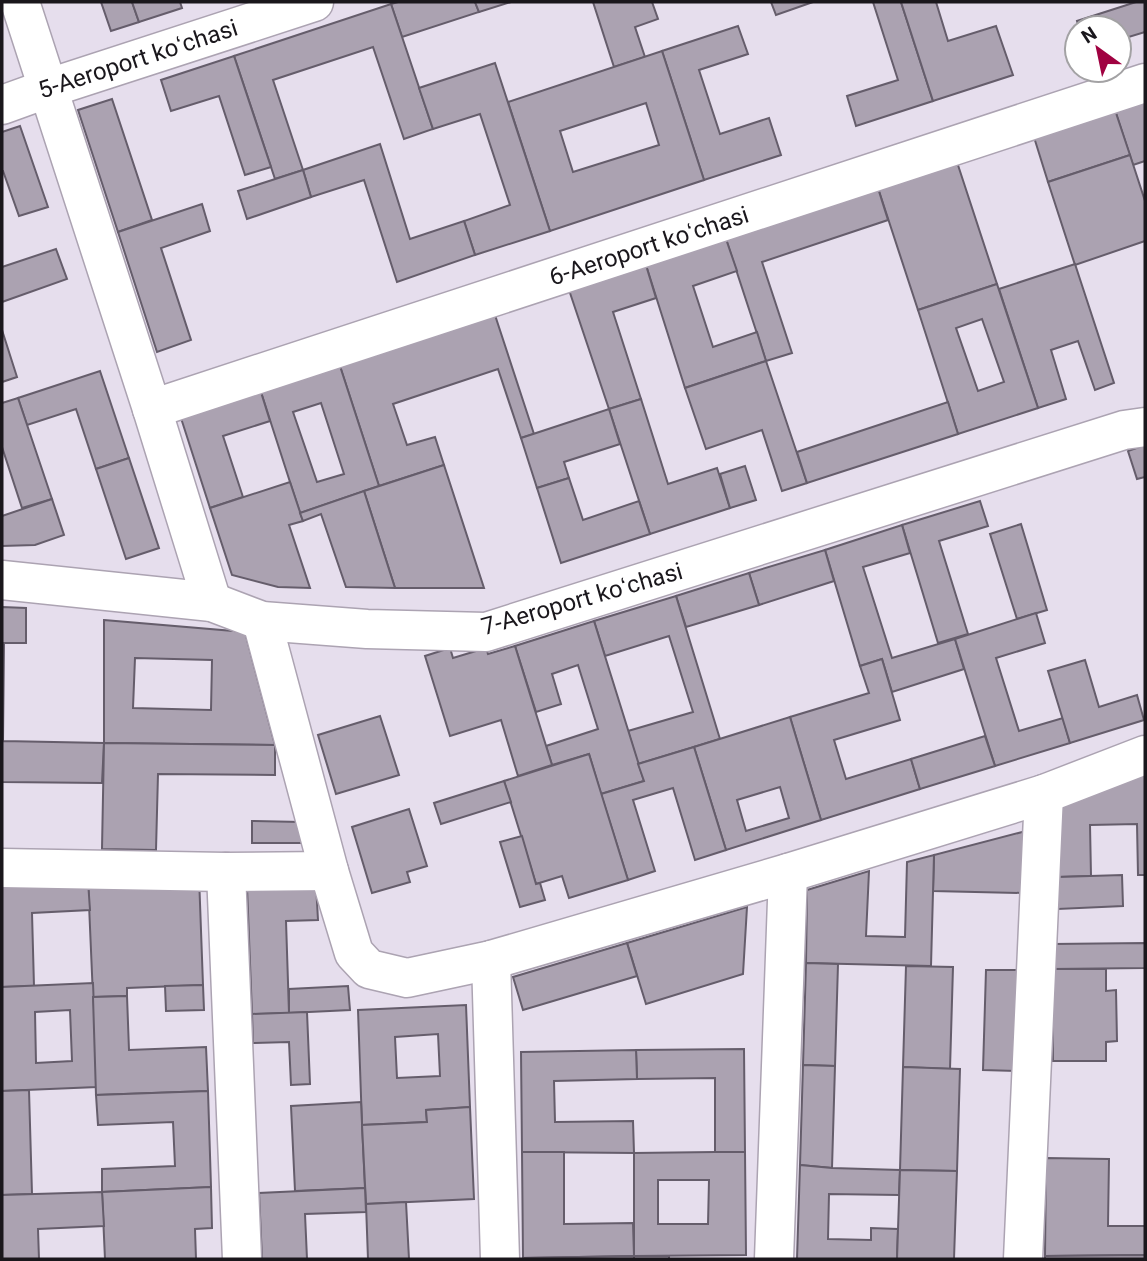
<svg xmlns="http://www.w3.org/2000/svg" width="1147" height="1261" font-family="Roboto,sans-serif">
	<style>
		.building { fill: #aba2b1; stroke: #655d6b; stroke-width: 2; fill-rule: evenodd }
		.lines { fill: none; stroke-linecap: round; stroke-linejoin: round }
		.street-casing { stroke: #aca3b2; stroke-width: 41 }
		.street { stroke: #fff; stroke-width: 38 }
		.labels { text-anchor: middle; dominant-baseline: central; stroke-width: 5; stroke-linejoin: round; paint-order: stroke }
		.street-label { font-size: 24px; fill: #1a171c; stroke: #fff }
	</style>
	<rect width="100%" height="100%" fill="#e6deed"/>
	<g class="building">
		<polygon points="101,2 132,2 139,22 111,31"/>
		<polygon points="132,2 180,2 182,8 139,22"/>
		<polygon points="398,2 475,2 479,12 402,37 391,4"/>
		<polygon points="475,2 511,2 479,12"/>
		<polygon points="593,2 652,2 658,19 635,27 645,57 614,67"/>
		<polygon points="771,2 813,2 776,15"/>
		<polygon points="873,2 901,2 933,101 856,126 847,96 898,80"/>
		<polygon points="901,2 936,2 948,41 996,26 1013,75 933,101"/>
		<polygon points="1136,2 1145,2 1145,32 1119,40 1119,28 1079,28 1077,21"/>
		<polygon points="391,4 433,129 404,139 373,47 273,80 303,170 275,179 234,56"/>
		<polygon points="738,26 748,54 699,70 720,134 769,118 781,155 704,180 662,51"/>
		<path d="M662,51L704,180L550,231L508,102ZM646,103L659,145L573,172L560,131Z"/>
		<polygon points="234,56 271,167 245,175 219,96 171,111 161,80"/>
		<polygon points="495,63 550,231 475,255 464,221 510,205 480,114 433,129 419,88"/>
		<polygon points="1145,97 1145,161 1133,165 1114,107"/>
		<polygon points="112,99 152,220 118,232 78,110"/>
		<polygon points="1114,107 1130,155 1048,182 1033,134"/>
		<polygon points="20,126 48,207 19,216 3,171 2,171 2,132"/>
		<polygon points="380,144 410,239 464,221 475,255 397,282 364,180 311,197 303,170"/>
		<polygon points="1130,155 1145,201 1145,241 1075,265 1048,182"/>
		<polygon points="956,159 997,284 918,310 877,185"/>
		<polygon points="303,170 311,197 247,219 238,191"/>
		<polygon points="877,185 888,220 762,262 792,353 766,361 725,236"/>
		<polygon points="202,204 210,231 161,248 191,340 157,352 118,232"/>
		<polygon points="725,236 737,271 693,286 713,347 757,332 766,361 685,388 645,262"/>
		<polygon points="56,249 67,279 2,302 2,267"/>
		<polygon points="645,262 656,298 613,312 641,399 609,409 568,287"/>
		<polygon points="1075,264 1114,383 1095,390 1078,341 1051,350 1066,399 1038,408 999,289"/>
		<path d="M997,284L1038,408L958,434L918,310ZM982,319L1004,382L978,391L956,328Z"/>
		<polygon points="494,312 534,434 521,438 498,369 393,404 407,445 435,437 444,465 379,486 339,363"/>
		<polygon points="2,330 17,377 2,382"/>
		<polygon points="766,361 807,483 782,491 762,430 706,449 685,388"/>
		<path d="M339,363L379,486L300,513L260,389ZM321,403L344,474L317,482L293,412Z"/>
		<polygon points="100,371 129,458 96,469 76,409 27,425 18,398"/>
		<polygon points="260,389 270,421 223,436 243,497 210,508 180,415"/>
		<polygon points="18,398 52,499 22,508 2,447 2,403"/>
		<polygon points="641,399 668,484 717,468 730,508 650,534 609,409"/>
		<polygon points="948,402 958,434 807,483 797,452"/>
		<polygon points="609,409 620,444 564,462 569,478 537,488 521,438"/>
		<polygon points="1145,445 1145,477 1137,479 1128,451"/>
		<polygon points="129,458 159,548 126,559 96,469"/>
		<polygon points="444,465 484,588 395,588 364,491"/>
		<polygon points="745,466 756,500 730,508 720,474"/>
		<polygon points="569,478 583,520 639,501 650,534 561,563 537,488"/>
		<polygon points="290,482 303,521 289,525 310,588 278,587 232,575 210,508"/>
		<polygon points="364,491 395,588 346,587 321,514 303,521 300,513"/>
		<polygon points="52,499 64,535 35,545 2,546 2,516"/>
		<polygon points="980,501 988,526 939,541 968,634 938,643 902,525"/>
		<polygon points="1021,524 1047,610 1017,619 990,534"/>
		<polygon points="902,525 910,553 863,567 892,658 955,639 964,669 892,692 882,659 860,666 825,550"/>
		<polygon points="825,550 834,581 759,605 749,573"/>
		<polygon points="749,573 759,605 686,627 676,596"/>
		<polygon points="676,596 720,739 638,764 628,731 693,712 669,636 605,656 594,621"/>
		<polygon points="2,607 26,608 26,643 4,643 3,741 104,743 102,783 2,782"/>
		<polygon points="1036,613 1045,643 996,658 1019,731 1063,718 1070,743 995,766 955,639"/>
		<path d="M104,620L245,632L275,745L104,743ZM135,658L212,660L211,710L133,708Z"/>
		<polygon points="594,621 644,781 601,794 589,754 552,765 546,746 598,729 578,665 552,674 561,704 536,712 515,646"/>
		<polygon points="515,646 552,765 518,776 501,720 450,736 425,656 450,648 453,658 486,648 488,654"/>
		<polygon points="882,659 900,720 834,740 846,779 911,759 920,789 821,820 790,717 869,693 860,666"/>
		<polygon points="1085,660 1099,707 1137,695 1144,720 1070,743 1048,671"/>
		<polygon points="380,716 399,775 336,794 318,735"/>
		<path d="M790,717L821,820L726,850L694,747ZM780,787L789,818L746,831L737,800Z"/>
		<polygon points="985,736 995,766 920,789 911,759"/>
		<polygon points="104,743 275,745 275,775 158,774 156,850 102,849"/>
		<polygon points="694,747 726,850 695,860 673,788 633,800 655,871 628,880 601,794 644,781 638,764"/>
		<polygon points="589,754 628,880 569,898 562,876 536,884 504,781"/>
		<polygon points="1145,772 1145,875 1138,875 1137,824 1090,825 1091,876 1058,877 1055,797"/>
		<polygon points="504,781 511,802 441,824 434,803"/>
		<polygon points="409,809 427,866 407,872 410,882 372,893 352,827"/>
		<polygon points="252,821 301,822 301,843 252,843"/>
		<polygon points="1026,831 1023,893 933,891 934,855"/>
		<polygon points="522,836 536,884 540,883 545,900 520,907 500,842"/>
		<polygon points="934,855 931,966 806,963 807,890 869,871 866,936 905,937 907,862"/>
		<polygon points="1122,875 1123,906 1058,909 1058,877"/>
		<polygon points="199,876 203,985 127,988 127,996 93,997 88,881"/>
		<polygon points="88,881 90,910 32,913 34,986 2,987 2,884"/>
		<polygon points="316,884 318,920 286,921 289,1013 252,1014 247,887"/>
		<polygon points="747,907 743,974 646,1004 627,943"/>
		<polygon points="627,943 637,976 523,1010 513,977"/>
		<polygon points="1145,943 1145,968 1052,969 1052,944"/>
		<polygon points="806,963 838,964 835,1066 803,1065"/>
		<polygon points="906,966 953,967 950,1069 903,1067"/>
		<polygon points="1052,969 1106,969 1106,991 1116,990 1117,1041 1106,1042 1106,1061 1053,1061"/>
		<polygon points="986,970 1019,970 1016,1071 983,1070"/>
		<path d="M93,983L97,1087L2,1091V987ZM70,1010L72,1061L36,1063L35,1012Z"/>
		<polygon points="203,985 204,1010 166,1011 165,986"/>
		<polygon points="348,986 350,1010 289,1013 289,989"/>
		<polygon points="127,996 129,1050 206,1047 208,1091 96,1095 93,997"/>
		<path d="M466,1005L470,1107L426,1110L427,1122L362,1125L358,1010ZM438,1034L440,1076L397,1078L395,1037Z"/>
		<polygon points="307,1012 310,1084 291,1085 289,1042 253,1043 252,1014"/>
		<polygon points="744,1049 745,1152 715,1152 715,1078 637,1079 636,1050"/>
		<polygon points="636,1050 637,1079 554,1081 555,1122 633,1121 634,1153 522,1152 521,1052"/>
		<polygon points="803,1065 835,1066 832,1168 800,1165"/>
		<polygon points="903,1067 960,1069 957,1171 900,1170"/>
		<polygon points="29,1090 32,1194 2,1195 2,1091"/>
		<polygon points="208,1091 211,1187 102,1192 102,1169 175,1166 173,1122 98,1125 96,1095"/>
		<polygon points="361,1102 365,1188 295,1191 291,1106"/>
		<polygon points="470,1107 474,1199 366,1204 362,1125 427,1122 426,1110"/>
		<polygon points="522,1152 564,1152 564,1224 633,1223 634,1256 523,1258"/>
		<path d="M715,1152H745L746,1255L634,1256V1153ZM658,1180H709L708,1224H658Z"/>
		<polygon points="1046,1158 1109,1159 1108,1226 1145,1226 1145,1255 1045,1256"/>
		<polygon points="800,1165 832,1168 900,1170 899,1195 829,1194 828,1239 871,1240 871,1228 898,1229 897,1259 797,1259"/>
		<polygon points="900,1170 957,1171 954,1259 897,1259"/>
		<polygon points="211,1187 212,1228 195,1229 196,1259 105,1259 102,1192"/>
		<polygon points="365,1188 366,1212 305,1214 307,1259 262,1259 259,1193"/>
		<polygon points="102,1192 104,1226 38,1229 39,1259 2,1259 2,1195"/>
		<polygon points="406,1202 409,1259 368,1259 366,1204"/>
		<polygon points="1145,1255 1145,1259 1045,1259 1045,1256"/>
		<rect x="634" y="1256" width="35" height="3"/>
		<polygon points="634,1256 634,1259 523,1259 523,1258"/>
	</g>
	<g class="lines">
		<g class="street-casing">
			<g id="street">
				<polyline points="20,2 152,409 212,602"/>
				<polyline points="2,105 49,88 314,2"/>
				<polyline points="152,409 1145,83"/>
				<polyline points="2,580 212,602 262,621 367,629 486,632 1124,430 1145,427"/>
				<polyline points="262,621 329,871 354,953 369,969 407,978 491,960 788,873 1044,794 1145,755"/>
				<polyline points="2,868 226,872 329,871"/>
				<polyline points="226,872 242,1259"/>
				<polyline points="491,960 500,1259"/>
				<polyline points="774,1259 788,873"/>
				<polyline points="1023,1259 1044,794"/>
			</g>
		</g>
		<use href="#street" class="street"/>
	</g>
	<g class="labels">
		<g class="street-label">
			<text transform="translate(138 59) rotate(-18)">5-Aeroport koʻchasi</text>
			<text transform="translate(649 246) rotate(-18)">6-Aeroport koʻchasi</text>
			<text transform="translate(582 599) rotate(-16)">7-Aeroport koʻchasi</text>
		</g>
	</g>
	<rect width="1147" height="1261" fill="none" stroke="#1a171c" stroke-width="7"/>
	<g transform="translate(1098 49) rotate(327)"><circle r="33" fill="#ffffff" stroke="#a3a2a4" stroke-width="2"/>
	<path d="M0-5L12 26L0 18L-12 26Z" fill="#a00141"/>
	<text y="-10" font-size="19" font-weight="bold" text-anchor="middle" fill="#1a171c">N</text>
	</g>
</svg>
